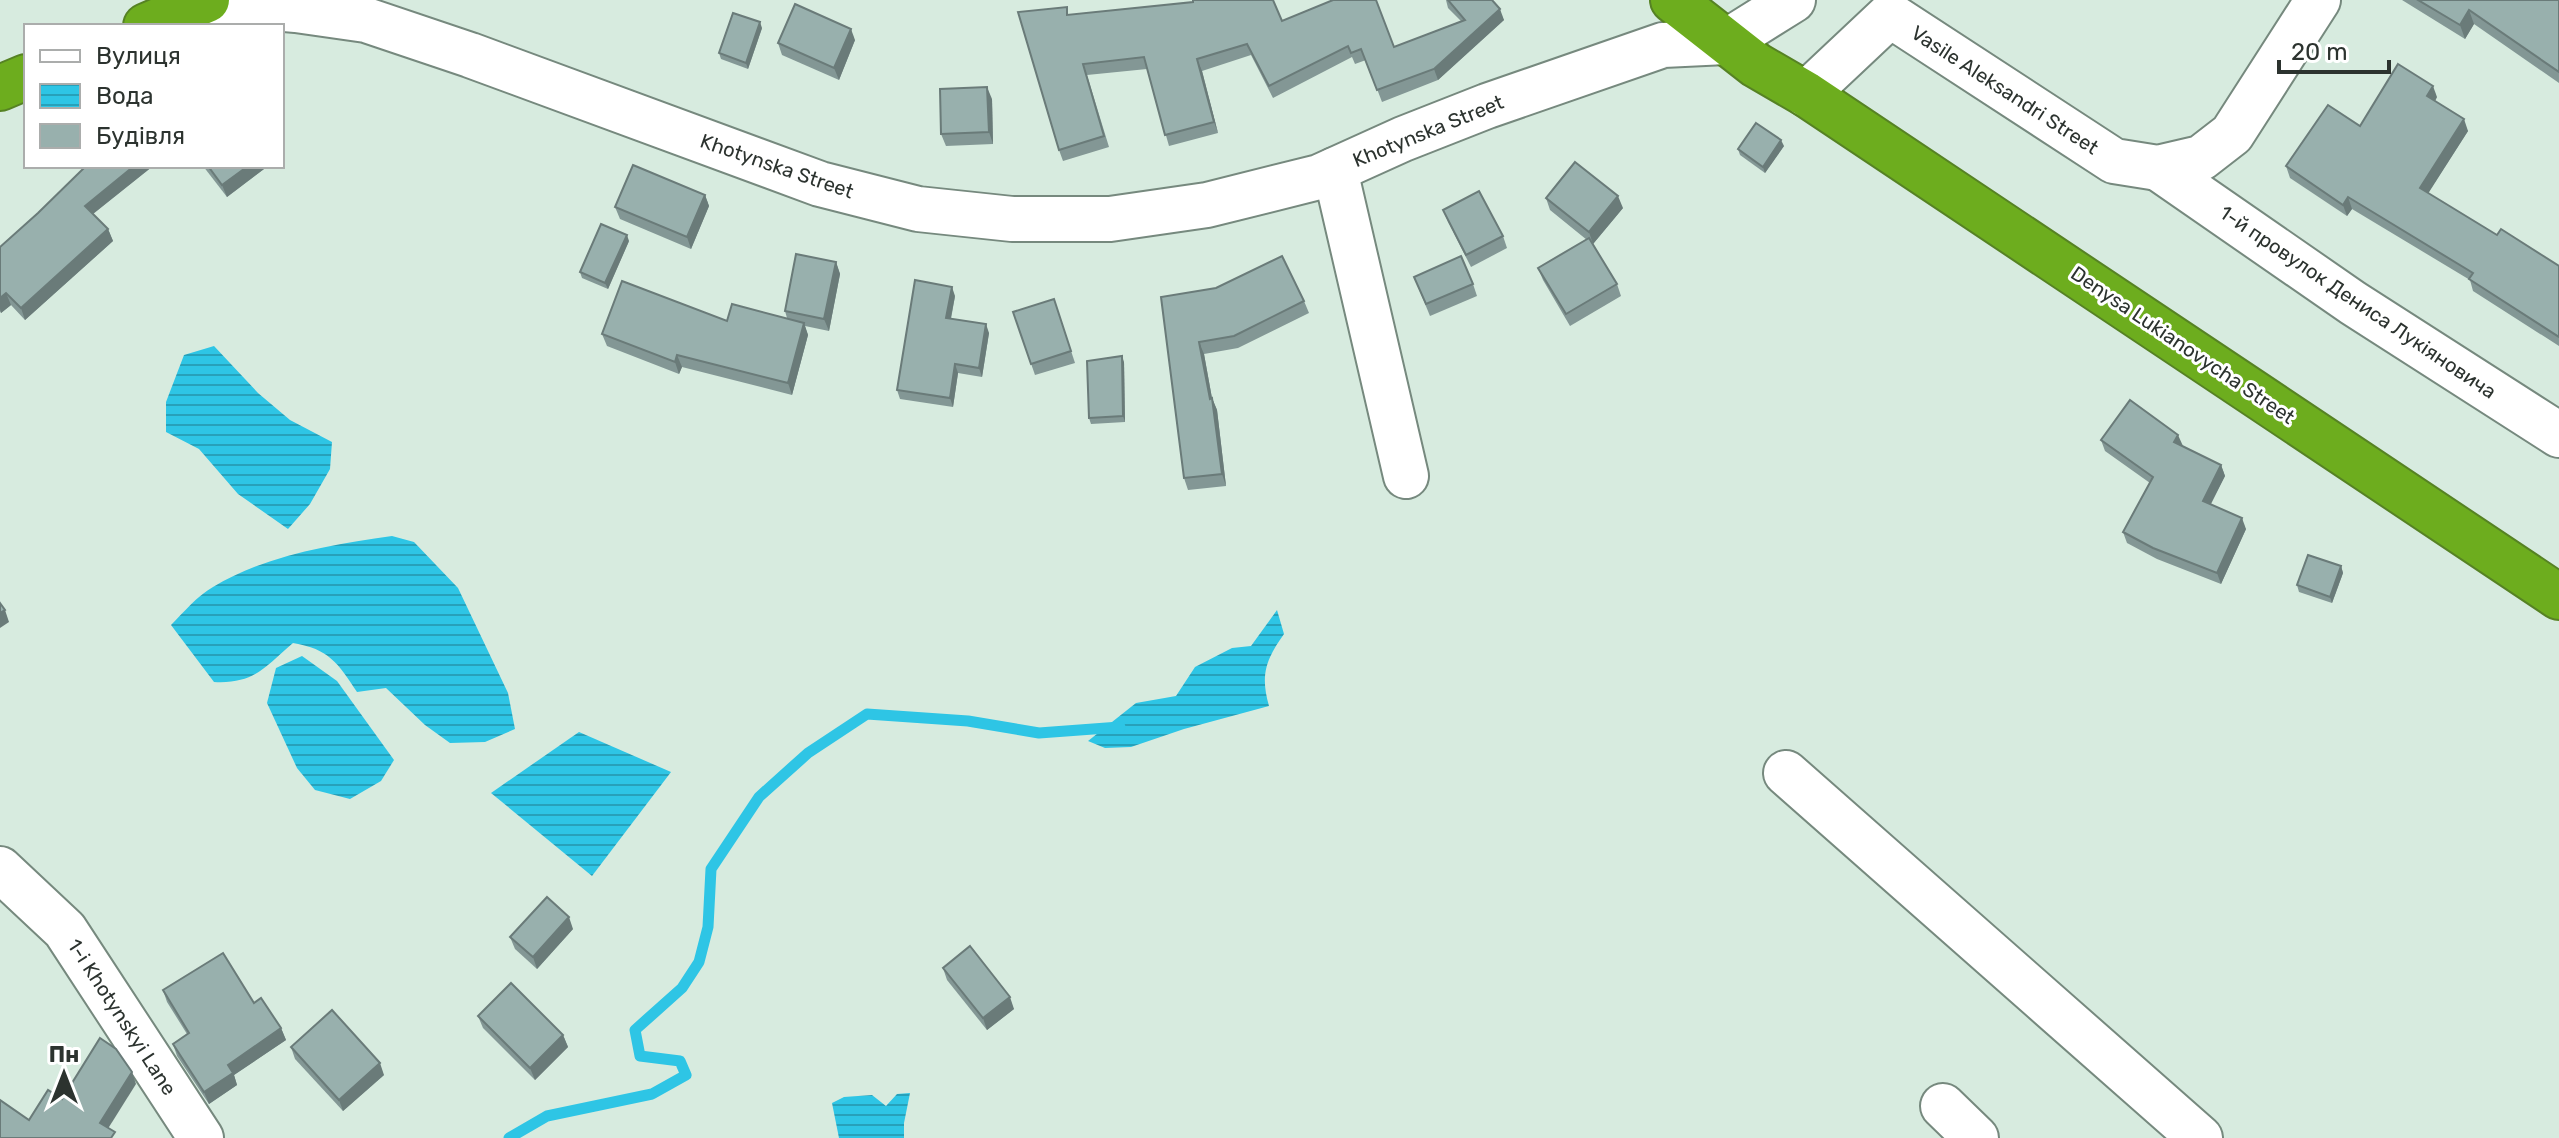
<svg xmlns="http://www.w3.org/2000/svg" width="2559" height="1138" font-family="Rubik,sans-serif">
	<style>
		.water { fill: url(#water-rules) }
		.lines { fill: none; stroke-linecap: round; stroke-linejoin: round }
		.stream { stroke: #2ec5e5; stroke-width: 11 }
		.minor-casing { stroke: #76897e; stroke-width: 48 }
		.highway-casing { stroke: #568224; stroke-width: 48 }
		.minor { stroke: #fff; stroke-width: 44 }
		.highway { stroke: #6dad1e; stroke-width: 44 }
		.wall { fill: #839795 }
		.shaded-wall { fill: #6a7b79 }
		.building { fill: #98b0ad; stroke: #6a7b79; stroke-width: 2 }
		.labels { text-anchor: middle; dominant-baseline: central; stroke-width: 6; stroke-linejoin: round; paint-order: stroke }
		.street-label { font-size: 20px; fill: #2c332f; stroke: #fff }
	</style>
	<defs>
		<pattern id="water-rules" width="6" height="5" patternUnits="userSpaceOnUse" patternTransform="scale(2)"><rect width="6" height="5" fill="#2ec5e5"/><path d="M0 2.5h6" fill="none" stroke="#27a1ba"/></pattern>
	</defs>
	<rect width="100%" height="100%" fill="#d7ebdf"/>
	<g class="water">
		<polygon points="214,346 258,393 290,420 332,442 330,469 310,504 288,529 238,494 199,449 166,432 166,402 184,355"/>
		<path d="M392,536L414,542L458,588L508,693L515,729L485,742L450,743L425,725L386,688L357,692C338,663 329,649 293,643C264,668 254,684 214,682L171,625C184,612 197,596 213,587C266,555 331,545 392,536Z"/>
		<path d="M1277,610L1284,634C1266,659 1260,675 1269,706L1184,729L1131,747L1105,748L1088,741L1136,703L1176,696L1195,667L1232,648L1251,646Z"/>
		<polygon points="302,656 337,681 394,760 381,781 350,799 315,790 297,768 267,703 276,668"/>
		<polygon points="579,732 671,772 592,876 491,793"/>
		<polygon points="910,1093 904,1123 904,1138 839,1138 832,1103 844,1097 872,1095 886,1106 897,1094"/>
	</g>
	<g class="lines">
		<polyline class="stream" points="509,1138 547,1116 652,1094 686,1075 680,1061 640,1056 635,1030 682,988 699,962 708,927 711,869 759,797 808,753 867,714 968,721 1039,733 1120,727"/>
		<g class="minor-casing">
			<g id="minor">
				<polyline points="202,2 296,10 366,20 470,55 820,184 918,209 1012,219 1110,219 1207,205 1319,177 1403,139 1487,106 1663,45 1726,42 1793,0"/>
				<polyline points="1806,94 1890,15 2114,161 2158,168 2201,158 2232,134 2318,0"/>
				<polyline points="2158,168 2353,303 2559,435"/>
				<polyline points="1335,170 1406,476"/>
				<polyline points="1786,773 2200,1138"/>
				<polyline points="0,869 65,930 201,1138"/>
				<polyline points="1943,1106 1976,1138"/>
			</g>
		</g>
		<g class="highway-casing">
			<g id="highway">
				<polyline points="1673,0 1756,65 1806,94 2559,597"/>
				<polyline points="146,26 207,0"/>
				<polyline points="0,88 26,77"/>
			</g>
		</g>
		<use href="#minor" class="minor"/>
		<use href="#highway" class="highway"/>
	</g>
	<g class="wall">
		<polygon points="1446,0 1492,0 1504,20 1438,80 1382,102 1366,60 1355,64 1352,57 1273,98 1251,55 1202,71 1218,133 1169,146 1147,69 1087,75 1109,147 1063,161 1059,150 1069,15 1282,21 1394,47 1461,21 1448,8"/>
		<polygon points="2402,0 2559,0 2559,83 2474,24 2465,39"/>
		<polygon points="762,28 748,69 721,59 719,53"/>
		<polygon points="855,40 839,80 782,55 778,43"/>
		<polygon points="2437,97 2435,101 2468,131 2428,193 2497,235 2559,266 2559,346 2473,291 2470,280 2352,209 2347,216 2290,178 2286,166 2360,126"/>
		<polygon points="992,99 993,144 946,146 941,134"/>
		<polygon points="1784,146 1765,173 1740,155 1738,149"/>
		<polygon points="86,166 153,166 93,214 108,229 113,241 25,320 11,305 1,313 0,311 0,247 38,213"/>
		<polygon points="203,166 268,166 227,197"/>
		<polygon points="705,195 709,206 691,249 620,219 615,207"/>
		<polygon points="1546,198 1623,208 1593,244 1617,284 1621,296 1570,326 1543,280 1538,268 1587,240 1550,210"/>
		<polygon points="1443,210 1503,236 1507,248 1471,267 1448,222"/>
		<polygon points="629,241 608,289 582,278 580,272"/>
		<polygon points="836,262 840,274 829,331 805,326 808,335 792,395 682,367 679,374 607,346 602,334 727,321 787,318 785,311"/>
		<polygon points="1414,277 1473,284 1477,296 1430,316"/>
		<polygon points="955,296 951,319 989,333 982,377 958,373 953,407 900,399 897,390"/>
		<polygon points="1161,297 1304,301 1309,313 1238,348 1204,354 1212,398 1217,410 1226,486 1188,490 1184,478"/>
		<polygon points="1054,299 1075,363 1035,375 1013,312"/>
		<polygon points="1124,362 1125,422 1091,424 1089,418"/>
		<polygon points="2101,440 2182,446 2221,465 2225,476 2210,504 2246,529 2221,584 2157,559 2127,543 2123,532 2150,483 2105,451"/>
		<polygon points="2341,566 2343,573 2332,603 2299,592 2297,585"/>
		<polygon points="573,929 537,969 515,949 510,937"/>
		<polygon points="943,968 1014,1009 987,1030 947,980"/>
		<polygon points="163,990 254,1003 281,1028 286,1040 234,1075 237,1085 209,1104 177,1056 173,1044 187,1034 167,1002"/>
		<polygon points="478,1016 563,1035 568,1047 535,1080 483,1028"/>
		<polygon points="291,1047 384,1075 343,1111 295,1059"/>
	</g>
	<g class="shaded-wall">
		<polygon points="1500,9 1504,20 1438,80 1434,69"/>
		<polygon points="2469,10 2474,24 2465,39 2460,25"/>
		<polygon points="760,22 762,28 748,69 746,63"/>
		<polygon points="851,29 855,40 839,80 834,68"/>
		<polygon points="1197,59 1202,71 1218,133 1214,122"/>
		<polygon points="2433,86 2437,97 2431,108 2427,96"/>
		<polygon points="987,87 992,99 993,144 989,132"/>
		<polygon points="2464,119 2468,131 2424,200 2420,188"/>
		<polygon points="1781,140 1784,146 1765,173 1763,167"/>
		<polygon points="134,166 153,166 89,217 85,206"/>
		<polygon points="248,166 268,166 227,197 222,185"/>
		<polygon points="705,195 709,206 691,249 687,237"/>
		<polygon points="1618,196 1623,208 1593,244 1589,232"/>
		<polygon points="2348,197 2352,209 2347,216 2343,205"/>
		<polygon points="108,229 113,241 25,320 21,308"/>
		<polygon points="627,235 629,241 608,289 605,283"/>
		<polygon points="836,262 840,274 829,331 824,319"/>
		<polygon points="952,287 955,296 949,327 946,318"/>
		<polygon points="6,293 11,305 1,313 0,309 0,298"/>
		<polygon points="804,323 808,335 792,395 788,383"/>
		<polygon points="986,324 989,333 982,377 979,368"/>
		<polygon points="1199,342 1204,354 1213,404 1212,398 1217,410 1226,486 1222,474"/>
		<polygon points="677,355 682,367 679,374 675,362"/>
		<polygon points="1122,356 1124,362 1125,422 1123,416"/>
		<polygon points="955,364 958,373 953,407 950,398"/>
		<polygon points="2178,435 2183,446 2174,442"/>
		<polygon points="2221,465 2225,476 2207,512 2203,501"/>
		<polygon points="2242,518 2246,529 2221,584 2217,573"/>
		<polygon points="2341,566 2343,573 2332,603 2330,597"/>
		<polygon points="5,610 9,622 0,628 0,613"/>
		<polygon points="569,917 573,929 537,969 533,957"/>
		<polygon points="1010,997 1014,1009 987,1030 983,1018"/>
		<polygon points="281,1028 286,1040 234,1075 237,1085 209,1104 204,1092 228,1065"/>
		<polygon points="563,1035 568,1047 535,1080 530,1068"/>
		<polygon points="380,1063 384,1075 343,1111 339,1100"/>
		<polygon points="132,1072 136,1084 104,1135 100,1123"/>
	</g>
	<g class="building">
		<polygon points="1193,0 1273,0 1282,21 1333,0 1376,0 1394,47 1465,20 1448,0 1492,0 1500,9 1434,69 1377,90 1361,49 1351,53 1348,46 1269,86 1247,44 1197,59 1214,122 1165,135 1144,57 1083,64 1104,136 1059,150 1018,12 1067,7 1067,15 1193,2"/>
		<polygon points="2418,0 2559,0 2559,72 2469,10 2460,25"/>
		<polygon points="795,4 851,29 834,68 778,43"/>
		<polygon points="733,13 760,22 746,63 719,53"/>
		<polygon points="2398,64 2433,86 2427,96 2464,119 2420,188 2497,235 2501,229 2559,266 2559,337 2469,279 2473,273 2348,197 2343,205 2286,166 2328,105 2360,126"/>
		<polygon points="987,87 989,132 941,134 940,89"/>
		<polygon points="1756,123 1781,140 1763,167 1738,149"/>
		<polygon points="1575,162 1618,196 1589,232 1546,198"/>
		<polygon points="633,165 705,195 687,237 615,207"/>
		<polygon points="86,166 134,166 85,206 108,229 21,308 6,293 0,298 0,247 38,213"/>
		<polygon points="208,166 248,166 222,185"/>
		<polygon points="1479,191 1503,236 1466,255 1443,210"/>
		<polygon points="601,224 627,235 605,283 580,272"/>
		<polygon points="1589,238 1617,284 1566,314 1538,268"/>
		<polygon points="796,254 836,262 824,319 785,311"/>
		<polygon points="1282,256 1304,301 1234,336 1199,342 1210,399 1212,398 1222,474 1184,478 1161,297 1216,288"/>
		<polygon points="1461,256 1473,284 1426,304 1414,277"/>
		<polygon points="915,280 952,287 946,318 986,324 979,368 955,364 950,398 897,390"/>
		<polygon points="622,281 727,321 732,304 804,323 788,383 677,355 675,362 602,334"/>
		<polygon points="1054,299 1071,351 1031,364 1013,312"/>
		<polygon points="1122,356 1123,416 1089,418 1087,361"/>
		<polygon points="2130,400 2178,435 2174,442 2221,465 2203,501 2242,518 2217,573 2153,548 2123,532 2153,477 2101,440"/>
		<polygon points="2308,555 2341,566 2330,597 2297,585"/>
		<polygon points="0,603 5,610 0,613"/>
		<polygon points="547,897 569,917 533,957 510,937"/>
		<polygon points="970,946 1010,997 983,1018 943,968"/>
		<polygon points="223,953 254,1003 261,998 281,1028 228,1065 233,1073 204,1092 173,1044 189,1033 163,990"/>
		<polygon points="511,983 563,1035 530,1068 478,1016"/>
		<polygon points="332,1010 380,1063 339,1100 291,1047"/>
		<polygon points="100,1038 116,1049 132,1072 100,1123 115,1132 111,1138 0,1138 0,1100 29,1120 48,1090 62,1099"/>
	</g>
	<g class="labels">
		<g class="street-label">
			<text transform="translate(2005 90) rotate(33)">Vasile Aleksandri Street</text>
			<text transform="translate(1428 131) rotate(-22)">Khotynska Street</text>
			<text transform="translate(777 166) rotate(19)">Khotynska Street</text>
			<text transform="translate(2358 302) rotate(34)">1-й провулок Дениса Лукіяновича</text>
			<text transform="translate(2183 345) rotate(34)">Denysa Lukianovycha Street</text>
			<text transform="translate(122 1017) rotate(57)">1-i Khotynskyi Lane</text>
		</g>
	</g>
	<rect x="24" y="24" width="260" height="144" fill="#ffffff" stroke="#abadac" stroke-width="2"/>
	<rect x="40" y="50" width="40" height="12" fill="#ffffff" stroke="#abadac" stroke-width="2"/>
	<text x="96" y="64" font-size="24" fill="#2c332f">Вулиця</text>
	<rect x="40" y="84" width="40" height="24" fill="url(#water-rules)" stroke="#abadac" stroke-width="2"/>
	<text x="96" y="104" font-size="24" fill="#2c332f">Вода</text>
	<rect x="40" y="124" width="40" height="24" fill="#98b0ad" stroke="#abadac" stroke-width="2"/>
	<text x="96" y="144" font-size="24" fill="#2c332f">Будівля</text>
	<g transform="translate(64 1074)" stroke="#ffffff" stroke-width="6" paint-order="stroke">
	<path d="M0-6L14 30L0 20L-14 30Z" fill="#2c332f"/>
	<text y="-12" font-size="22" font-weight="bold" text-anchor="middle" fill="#2c332f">Пн</text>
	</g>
	<path d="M2279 60v12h110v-12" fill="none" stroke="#2c332f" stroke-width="4"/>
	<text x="2291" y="60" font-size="24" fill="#2c332f" stroke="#ffffff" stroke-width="6" paint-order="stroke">20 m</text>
</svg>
